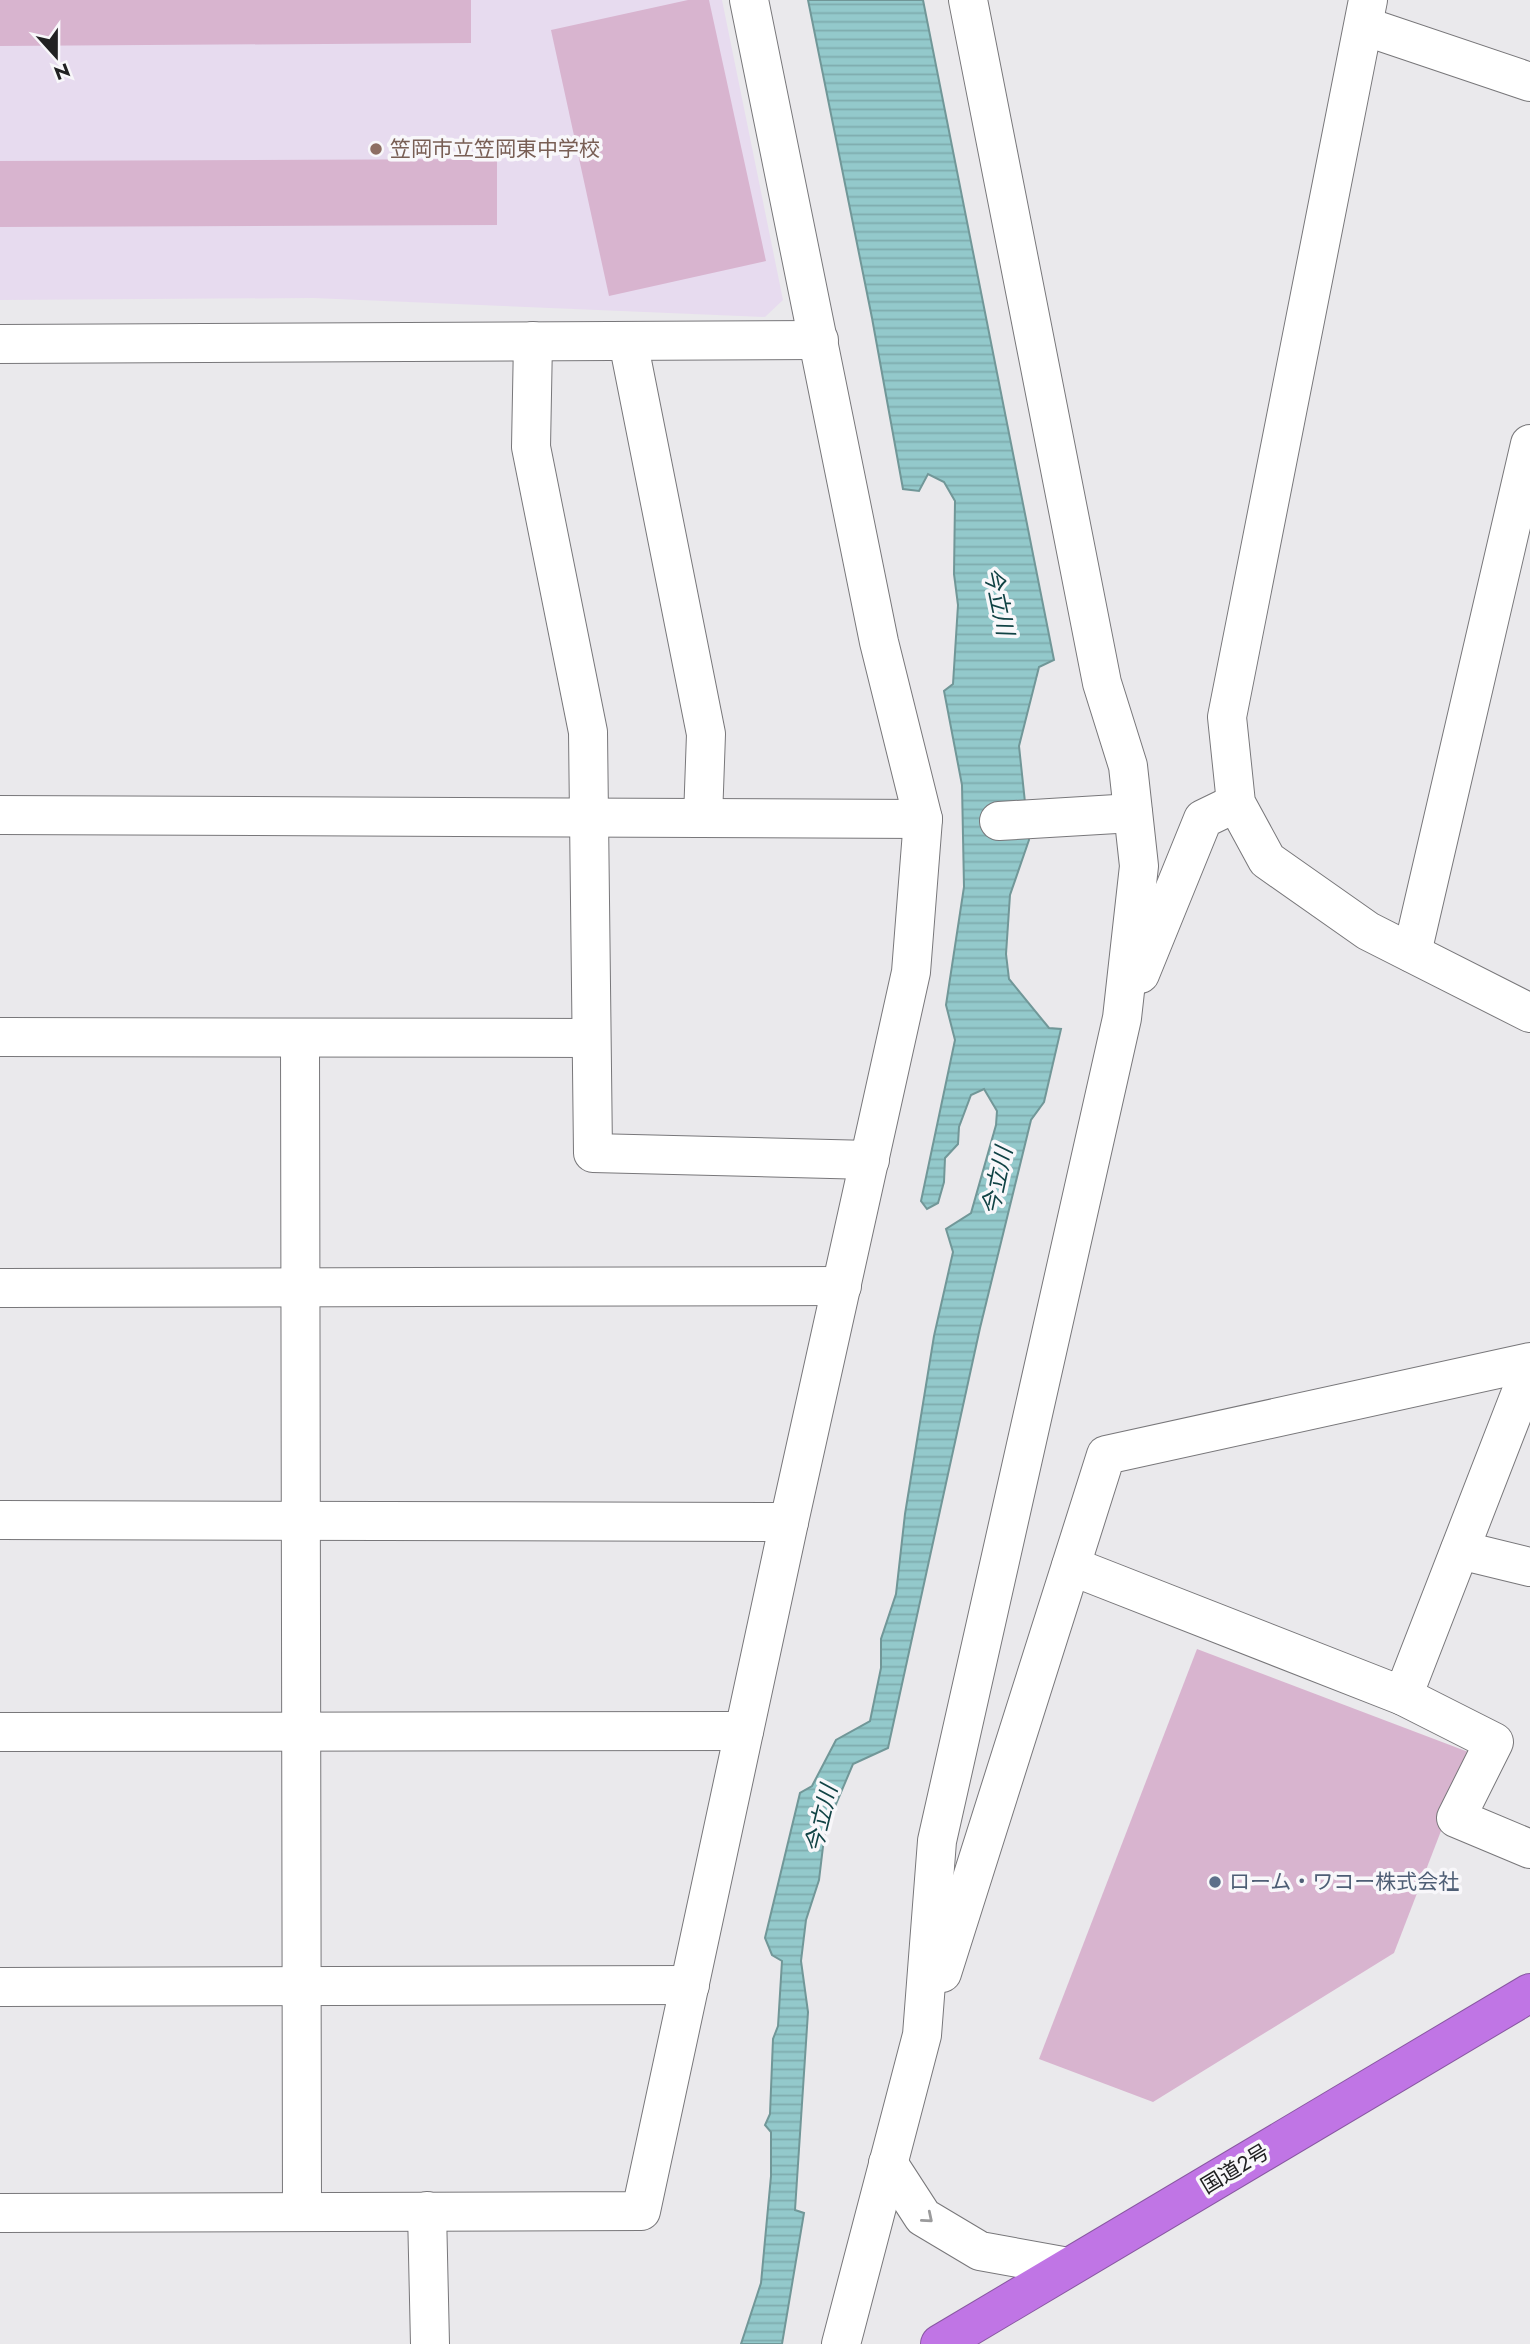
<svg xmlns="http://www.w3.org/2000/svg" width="1530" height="2344" font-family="Jost,'Noto Sans JP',sans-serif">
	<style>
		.education { fill: #e7dbef }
		.water { fill: url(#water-rules); stroke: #719798; stroke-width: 2 }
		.building { fill: #d8b4cf }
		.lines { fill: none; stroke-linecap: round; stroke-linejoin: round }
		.minor-casing { stroke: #78777a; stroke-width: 40 }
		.highway-casing { stroke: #8858a1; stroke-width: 40 }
		.minor { stroke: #fff; stroke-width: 38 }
		.highway { stroke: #c075e5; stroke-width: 38 }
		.oneway { stroke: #9b9b9c }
		.education-dot { fill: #8d6e63; stroke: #f8f7fa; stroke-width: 2.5 }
		.service-dot { fill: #5c6f8a; stroke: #f8f7fa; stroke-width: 2.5 }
		.labels { text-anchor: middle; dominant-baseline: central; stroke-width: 7; stroke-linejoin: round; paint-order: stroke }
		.education-label { font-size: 21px; fill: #785e54; stroke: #f8f7fa; text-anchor: start }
		.service-label { font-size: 21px; fill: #4e5e75; stroke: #f8f7fa; text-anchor: start }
		.street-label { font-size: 21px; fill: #212122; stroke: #f8f7fa }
		.water-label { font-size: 23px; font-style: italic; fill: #114345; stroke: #f8f7fa }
	</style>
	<defs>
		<pattern id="water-rules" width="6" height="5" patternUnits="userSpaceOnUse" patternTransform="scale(1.75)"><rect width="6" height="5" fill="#93c9cb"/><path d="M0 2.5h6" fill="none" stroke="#7eacae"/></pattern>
	</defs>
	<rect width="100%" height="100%" fill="#eae9ec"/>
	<polygon class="education" points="0,0 722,0 783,300 765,317 313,298 0,300"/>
	<polygon class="water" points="808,0 923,0 1054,660 1039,667 1019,746 1029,840 1010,895 1006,954 1009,979 1049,1028 1061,1029 1044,1102 1031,1120 980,1328 888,1748 853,1764 825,1830 819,1880 806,1920 801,1961 808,2012 795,2210 804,2213 782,2344 741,2344 761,2283 771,2176 771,2132 765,2125 770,2114 773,2039 778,2026 782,1961 772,1955 765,1938 800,1793 812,1786 836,1740 870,1721 881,1668 881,1639 896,1594 905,1514 934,1336 953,1252 946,1229 971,1213 996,1125 997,1111 984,1089 971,1095 959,1127 958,1144 945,1158 944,1182 938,1203 927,1209 921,1201 955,1040 946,1005 964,887 962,785 944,691 953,684 958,605 954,574 955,501 944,482 928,474 919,491 903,489 872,318"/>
	<g class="building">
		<polygon points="0,0 471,0 471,43 0,46"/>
		<polygon points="688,0 709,0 766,261 609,296 551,30"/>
		<polygon points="497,159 497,225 0,227 0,161"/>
		<polygon points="1197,1649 1471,1753 1394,1953 1153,2102 1039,2059"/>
	</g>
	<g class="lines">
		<g class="minor-casing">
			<g id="minor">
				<polyline points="1368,0 1227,717 1236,803 1267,860 1368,931 1530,1013"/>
				<polyline points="1364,26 1530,82"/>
				<polyline points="533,341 531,447 588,732 593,1153 870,1160"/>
				<polyline points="628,341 706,734 703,818"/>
				<polyline points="0,344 819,340"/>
				<polyline points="0,815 923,819"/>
				<polyline points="999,821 1133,813"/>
				<polyline points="1412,953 1530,444"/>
				<polyline points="1140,974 1203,819 1236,803"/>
				<polyline points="0,1037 591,1038"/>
				<polyline points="300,1038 302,2212"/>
				<polyline points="0,1288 842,1286"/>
				<polyline points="0,1520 789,1522"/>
				<polyline points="1460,1550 1530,1567"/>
				<polyline points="1071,1566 1403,1696 1530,1369"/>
				<polyline points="1403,1696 1494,1742 1456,1818 1530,1849"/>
				<polyline points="0,1732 744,1731"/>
				<polyline points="942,1973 1106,1455 1530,1362"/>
				<polyline points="0,1987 690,1985"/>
				<polyline points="888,2163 923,2217 980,2251 1068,2267"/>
				<polyline points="427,2211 430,2344"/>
				<polyline points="0,2213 641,2211 789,1522 911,972 923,819 879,642 749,0"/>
				<polyline points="841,2344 922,2035 937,1841 1122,1018 1139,866 1128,766 1102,683 968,0"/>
			</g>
		</g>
		<g class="highway-casing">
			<polyline id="highway" points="940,2344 1530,1993"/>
		</g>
		<use href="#minor" class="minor"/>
		<use href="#highway" class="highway"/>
	</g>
	<defs><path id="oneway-chevron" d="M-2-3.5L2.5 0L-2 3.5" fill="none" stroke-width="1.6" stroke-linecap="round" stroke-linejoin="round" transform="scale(1.75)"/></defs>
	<use class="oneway" href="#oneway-chevron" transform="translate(928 2218) rotate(40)"/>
	<circle class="education-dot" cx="376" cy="149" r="7"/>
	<circle class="service-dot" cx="1215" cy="1882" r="7"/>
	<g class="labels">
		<g class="education-label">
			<text x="390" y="149">笠岡市立笠岡東中学校</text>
		</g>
		<g class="service-label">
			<text x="1229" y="1882">ローム・ワコー株式会社</text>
		</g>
		<g class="street-label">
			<text transform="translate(1235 2169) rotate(-31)">国道2号</text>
		</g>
		<g class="water-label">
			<text transform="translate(999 601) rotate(78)">今立川</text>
			<text transform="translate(997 1181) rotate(-78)">今立川</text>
			<text transform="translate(821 1819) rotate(-76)">今立川</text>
		</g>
	</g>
	<g transform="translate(56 56) rotate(159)" stroke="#f8f7fa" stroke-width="5" paint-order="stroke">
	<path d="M0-5L12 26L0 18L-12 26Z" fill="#212122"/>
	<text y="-10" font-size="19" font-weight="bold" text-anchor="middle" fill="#212122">N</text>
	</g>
</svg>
